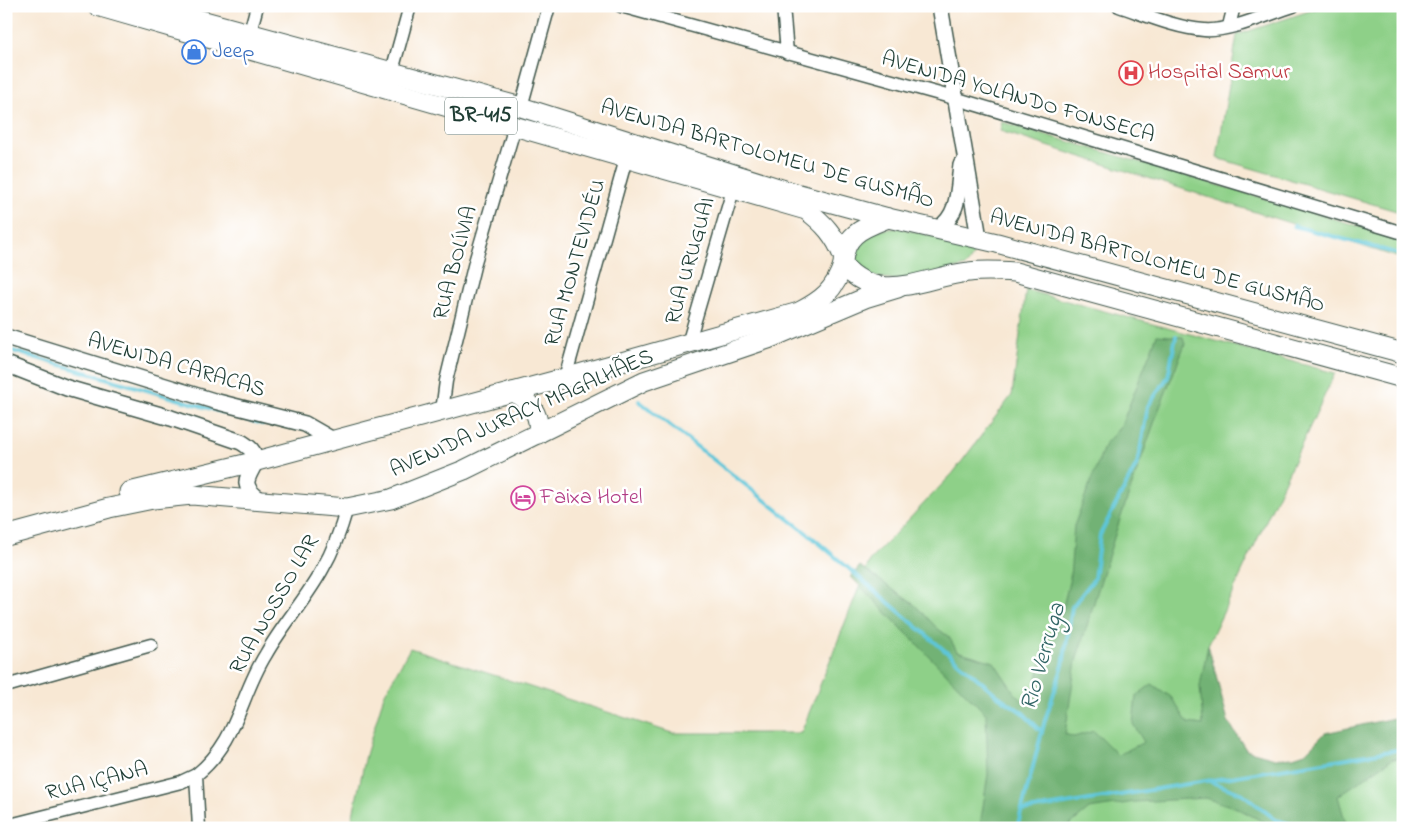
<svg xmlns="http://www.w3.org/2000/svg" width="1409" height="834" font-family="'Indie Flower',sans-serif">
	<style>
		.green { fill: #8ed088; stroke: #56865e }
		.forest { fill: #72b274; stroke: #487854 }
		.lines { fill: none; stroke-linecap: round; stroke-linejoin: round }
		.stream { stroke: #5dc6d9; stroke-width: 4 }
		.minor-casing { stroke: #40574c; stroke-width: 15 }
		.tertiary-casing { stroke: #40574c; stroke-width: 18 }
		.primary-casing { stroke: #40574c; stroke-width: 21 }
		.minor { stroke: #fff; stroke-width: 12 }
		.tertiary { stroke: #fff; stroke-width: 15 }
		.primary { stroke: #fff; stroke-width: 19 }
		.labels { text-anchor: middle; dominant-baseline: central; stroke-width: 5; stroke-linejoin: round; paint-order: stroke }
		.shield { fill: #fff; stroke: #627771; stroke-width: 1 }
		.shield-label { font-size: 21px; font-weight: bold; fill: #1f3d34 }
		.shop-label { font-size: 22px; fill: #366cbe; stroke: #fff; text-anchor: start }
		.health-label { font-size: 22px; fill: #be3a42; stroke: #fff; text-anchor: start }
		.street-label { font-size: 22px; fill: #1f3d34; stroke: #fff }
		.hotel-label { font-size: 22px; fill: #b23c85; stroke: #fff; text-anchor: start }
		.water-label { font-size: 24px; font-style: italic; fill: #326666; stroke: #fff }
	</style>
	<rect width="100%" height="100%" fill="#fff"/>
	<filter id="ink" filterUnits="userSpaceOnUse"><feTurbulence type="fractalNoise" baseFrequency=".02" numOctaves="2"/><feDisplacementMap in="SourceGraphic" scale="10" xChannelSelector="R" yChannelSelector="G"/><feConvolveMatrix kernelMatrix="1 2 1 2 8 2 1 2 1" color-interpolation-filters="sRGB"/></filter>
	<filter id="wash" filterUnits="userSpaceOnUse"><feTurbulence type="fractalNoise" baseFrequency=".0096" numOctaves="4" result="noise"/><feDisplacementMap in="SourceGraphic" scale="20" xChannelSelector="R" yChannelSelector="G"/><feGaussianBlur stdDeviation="1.12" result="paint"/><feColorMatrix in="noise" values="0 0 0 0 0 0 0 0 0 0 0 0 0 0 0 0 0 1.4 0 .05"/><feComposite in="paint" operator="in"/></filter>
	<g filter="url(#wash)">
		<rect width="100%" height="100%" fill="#f8e8d4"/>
		<g class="green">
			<polygon points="1324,6 1403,6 1403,213 1217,158 1237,35"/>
			<polygon points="1002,122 1403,239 1403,259 1000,131"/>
			<path d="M900,228L972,246C975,254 972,259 966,266L906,281L869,276L851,262L854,242L876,230Z"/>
			<polygon points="1026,290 1335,373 1208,645 1228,722 1273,791 1400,757 1403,768 1403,828 350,828 366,755 384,695 410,648 672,733 801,733 870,560 953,473 1012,395"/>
		</g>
		<polygon class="forest" points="1157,335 1183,337 1185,344 1158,412 1117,528 1076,661 1065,734 1074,737 1094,731 1118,755 1144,742 1133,724 1136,696 1152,684 1171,697 1188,723 1203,725 1200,686 1208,645 1228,721 1246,750 1275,758 1293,757 1305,753 1325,733 1403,716 1403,758 1392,759 1338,796 1345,821 1353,828 1275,828 1237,808 1206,798 1135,802 1089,809 1066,828 978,828 980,826 988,774 986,714 851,577 860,566 916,606 937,628 949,637 957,651 994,662 1014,692 1023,701 1032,701 1045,643 1061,615 1070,578 1074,526 1105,444 1121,426"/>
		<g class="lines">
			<g class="stream">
				<polyline points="1294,226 1403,255"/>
				<polyline points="6,349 263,424"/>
				<polyline points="639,401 813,538 998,696 1023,713 1042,732"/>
				<polyline points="1211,782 1243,794 1276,820 1304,828"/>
				<polyline points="1022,811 1403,749"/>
				<polyline points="1017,828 1045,720 1063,665 1072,607 1094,579 1100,535 1138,462 1148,406 1168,377 1176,336"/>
			</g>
		</g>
	</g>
	<g filter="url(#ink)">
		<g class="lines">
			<g class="minor-casing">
				<g id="minor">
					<polyline points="621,6 954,98 1403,233"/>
					<polyline points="783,6 787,53"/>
					<path d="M1119,6C1146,15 1176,28 1204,30C1230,32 1268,14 1293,6"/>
					<polyline points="1229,26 1234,6"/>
					<polyline points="250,32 257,6"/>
					<polyline points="392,71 410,6"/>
					<polyline points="521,107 549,6"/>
					<polyline points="688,344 733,190"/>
					<polyline points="565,378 626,159"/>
					<polyline points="442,411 446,381 475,262 515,126"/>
					<polyline points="6,686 151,645"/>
					<polyline points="6,826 181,782 196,775"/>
					<path d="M199,828L196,775C239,740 239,697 266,654C283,624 307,598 323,568C334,549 341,529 347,508"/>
				</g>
			</g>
			<g class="tertiary-casing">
				<g id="tertiary">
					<polyline points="940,6 979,238"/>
					<path d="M937,229C960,216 958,188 961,165"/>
					<polyline points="6,337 214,401 305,424 333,440"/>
					<path d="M6,364L67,388L171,418L241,442C249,447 254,450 256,461C248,478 239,484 259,499"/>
				</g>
			</g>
			<g class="primary-casing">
				<g id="primary">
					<path d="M97,6L806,210C824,223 835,236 843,256"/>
					<polyline points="149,6 521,107 788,191 888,218 997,243 1403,353"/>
					<path d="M888,218C863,228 843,234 843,265C880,307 925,276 969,272C985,270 1000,271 1015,272L1403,378"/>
					<path d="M512,392C529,400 541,414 538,434"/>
					<path d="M129,492L253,462L565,378L799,312C822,300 835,290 843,265"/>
					<polyline points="6,536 109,508 153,499 192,495 347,508 391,499 464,470 644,381 768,339 865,298 898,288"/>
				</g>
			</g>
			<use href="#minor" class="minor"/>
			<use href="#tertiary" class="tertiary"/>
			<use href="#primary" class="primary"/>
		</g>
	</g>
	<defs>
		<g id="shop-ring" transform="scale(1.25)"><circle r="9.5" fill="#fff" stroke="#3f7fe0" stroke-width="1.5"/><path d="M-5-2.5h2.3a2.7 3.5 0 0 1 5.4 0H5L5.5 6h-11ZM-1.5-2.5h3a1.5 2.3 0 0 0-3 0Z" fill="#3f7fe0"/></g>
		<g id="hospital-ring" transform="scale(1.25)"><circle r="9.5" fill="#fff" stroke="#e0444e" stroke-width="1.5"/><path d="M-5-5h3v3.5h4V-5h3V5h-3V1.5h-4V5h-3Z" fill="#e0444e"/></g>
		<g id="hotel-ring" transform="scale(1.25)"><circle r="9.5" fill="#fff" stroke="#d1479c" stroke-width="1.5"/><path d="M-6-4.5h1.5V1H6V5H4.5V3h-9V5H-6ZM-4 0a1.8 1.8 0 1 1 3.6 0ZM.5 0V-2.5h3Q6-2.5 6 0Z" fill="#d1479c"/></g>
	</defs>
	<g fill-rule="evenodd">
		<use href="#shop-ring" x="194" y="52"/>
		<use href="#hospital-ring" x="1131" y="73"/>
		<use href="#hotel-ring" x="523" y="498"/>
	</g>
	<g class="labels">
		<rect class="shield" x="445" y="97.5" width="72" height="37" rx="4"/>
		<g class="shield-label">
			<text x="481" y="116">BR-415</text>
		</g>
		<g class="shop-label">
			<text x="212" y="52">Jeep</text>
		</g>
		<g class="health-label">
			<text x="1148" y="73">Hospital Samur</text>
		</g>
		<g class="street-label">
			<text transform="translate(1018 98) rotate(16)">AVENIDA YOLANDO FONSECA</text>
			<text transform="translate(767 155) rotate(16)">AVENIDA BARTOLOMEU DE GUSMÃO</text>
			<text transform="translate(691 261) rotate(-74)">RUA URUGUAI</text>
			<text transform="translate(1157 262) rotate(15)">AVENIDA BARTOLOMEU DE GUSMÃO</text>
			<text transform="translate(456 263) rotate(-75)">RUA BOLÍVIA</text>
			<text transform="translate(576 263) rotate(-74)">RUA MONTEVIDÉU</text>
			<text transform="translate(176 366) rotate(16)">AVENIDA CARACAS</text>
			<text transform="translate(522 414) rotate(-24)">AVENIDA JURACY MAGALHÃES</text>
			<text transform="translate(275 605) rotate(-60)">RUA NOSSO LAR</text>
			<text transform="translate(97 782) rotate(-14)">RUA IÇANA</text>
		</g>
		<g class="hotel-label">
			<text x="540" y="498">Faixa Hotel</text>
		</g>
		<g class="water-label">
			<text transform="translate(1044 657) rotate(-74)">Rio Verruga</text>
		</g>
	</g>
	<rect width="1409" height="834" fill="none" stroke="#fff" stroke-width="25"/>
</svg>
